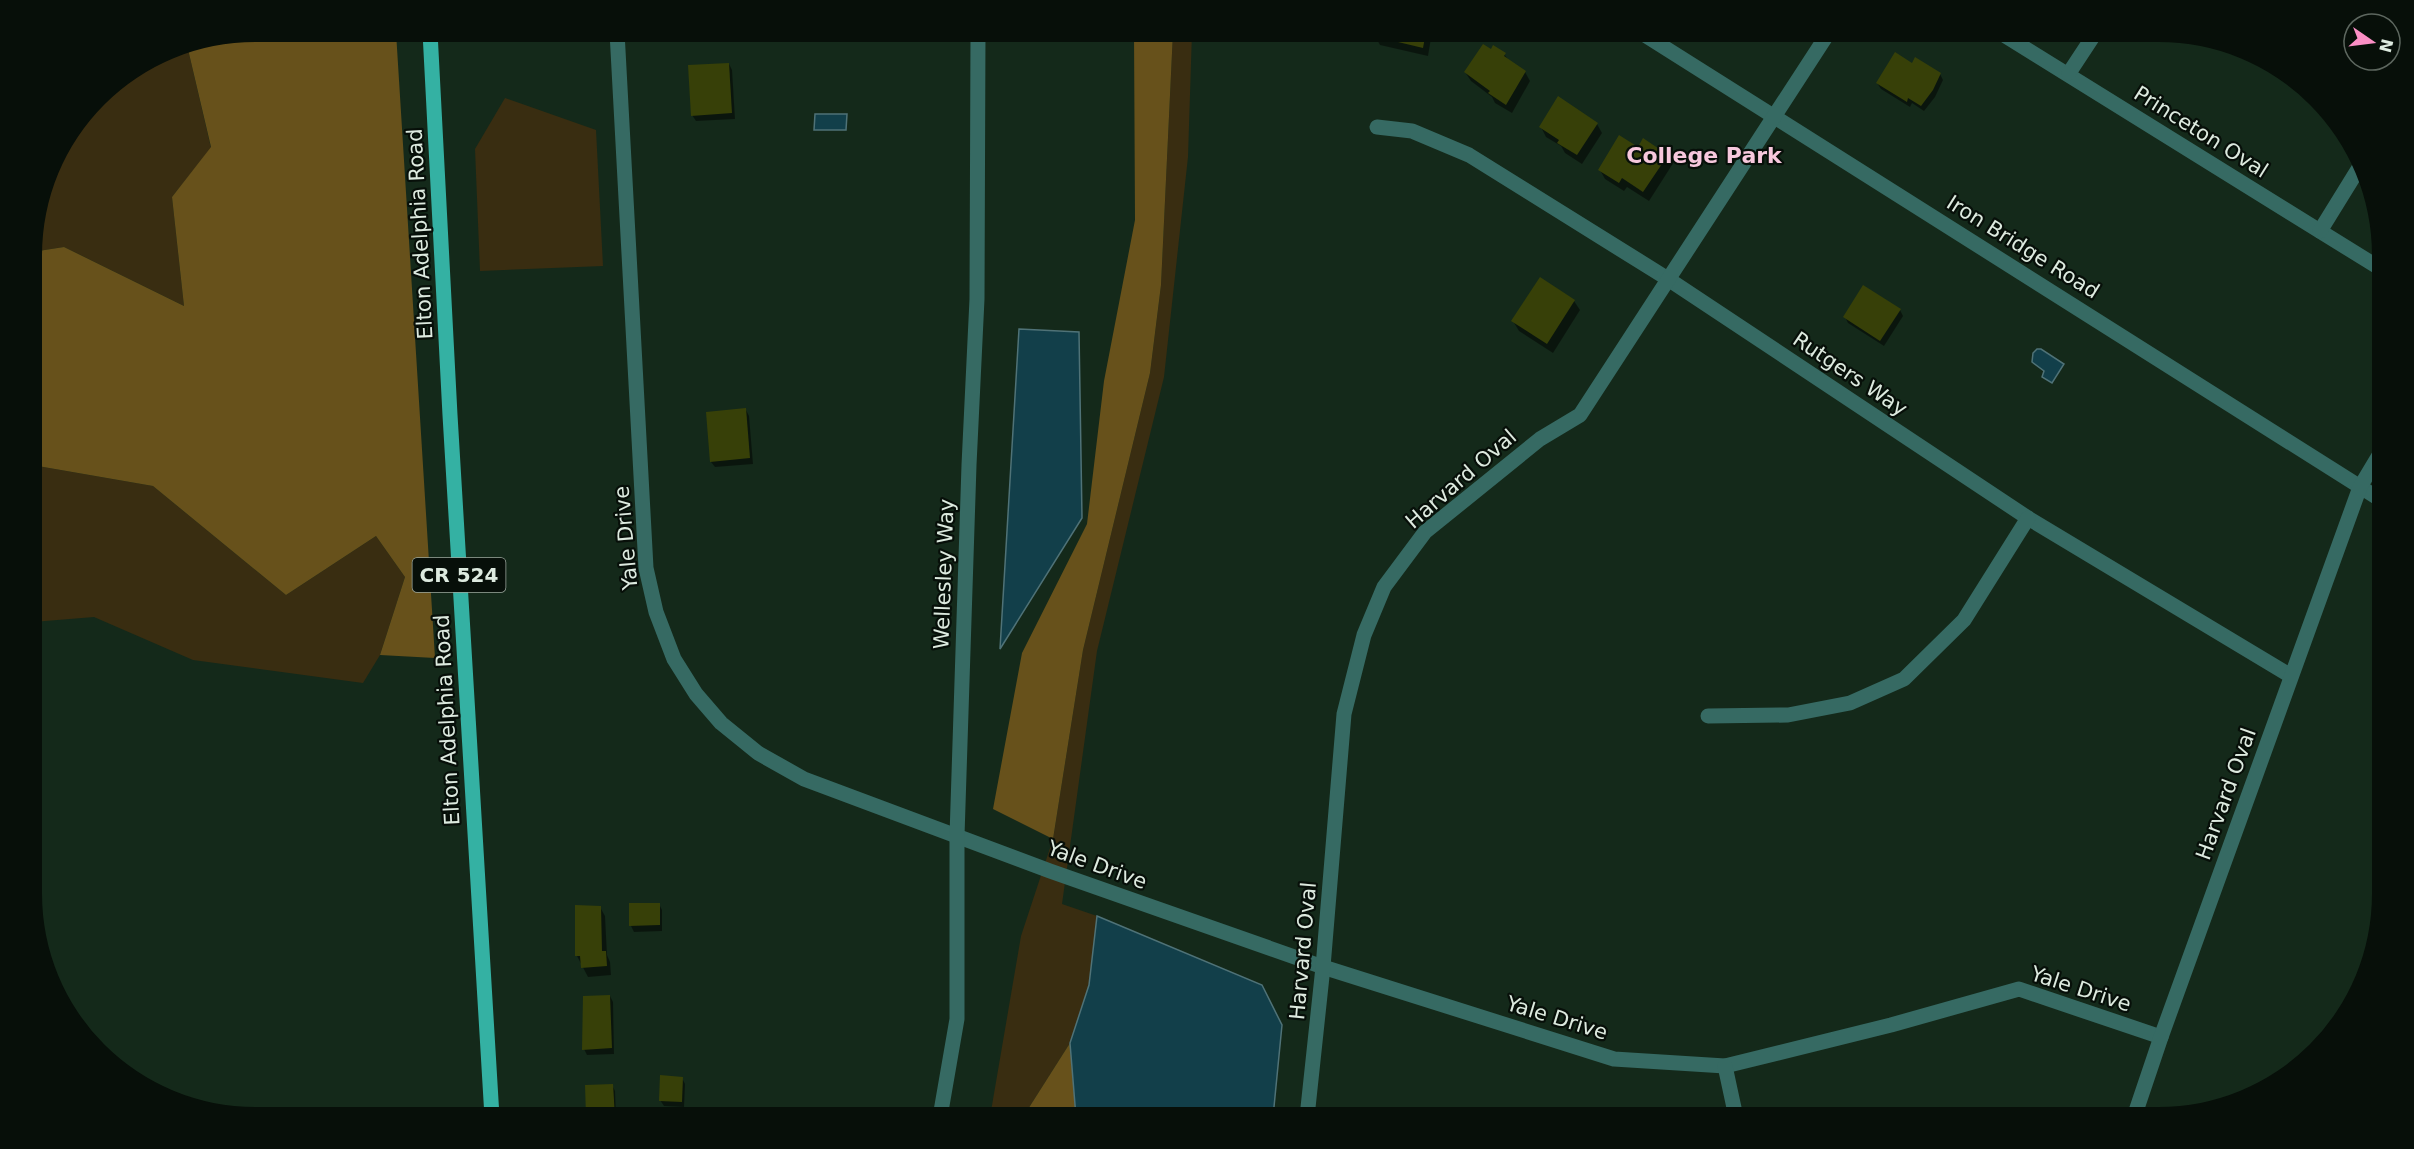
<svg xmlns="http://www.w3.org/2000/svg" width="2414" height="1149" font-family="'DejaVu Sans',sans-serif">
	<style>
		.green { fill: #392d11 }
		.forest { fill: #67511b }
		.water { fill: #123f4a; stroke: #4f7277; stroke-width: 1.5 }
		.shadow { fill: #0007 }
		.building { fill: #374008 }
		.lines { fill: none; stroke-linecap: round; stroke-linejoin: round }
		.minor { stroke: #366a63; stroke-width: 15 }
		.major { stroke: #34b1a3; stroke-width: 15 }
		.labels { text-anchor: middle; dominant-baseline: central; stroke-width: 4.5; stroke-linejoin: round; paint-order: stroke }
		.shield { fill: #070f09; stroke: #9da89f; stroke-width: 1.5 }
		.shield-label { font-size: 20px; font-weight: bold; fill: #ddeadf }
		.street-label { font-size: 21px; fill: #ddeadf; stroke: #070f09 }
		.neighbourhood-label { font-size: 22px; font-weight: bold; fill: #f7c8dd; stroke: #070f09 }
	</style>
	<rect width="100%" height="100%" fill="#14291a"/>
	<g class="green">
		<polygon points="1173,32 1192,32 1188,157 1164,377 1097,651 1062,904 1097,916 1089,985 1070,1043 1023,1117 990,1117 1021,936 1053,839 1083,650 1150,373 1161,285"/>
		<polygon points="187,45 211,148 172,197 184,306 64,247 32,252 32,240 55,156 107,87 170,48"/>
		<polygon points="505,98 596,130 603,266 480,271 475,149"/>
		<polygon points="32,465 153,486 286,595 376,536 405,577 380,655 363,683 193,660 94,617 33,622"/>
	</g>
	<g class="forest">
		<polygon points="255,32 396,32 435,658 380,655 405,577 376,536 286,595 153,486 32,465 32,252 64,247 184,306 172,197 211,147 187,45"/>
		<polygon points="1134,32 1173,32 1161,285 1150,373 1083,650 1053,839 993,809 1022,653 1087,524 1104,381 1135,220"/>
		<polygon points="1070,1043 1076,1117 1023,1117"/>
	</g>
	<g class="water">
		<polygon points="815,114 847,114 846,130 814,130"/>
		<polygon points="1019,329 1079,332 1082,518 1000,649"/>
		<polygon points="2037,349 2041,349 2064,364 2052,383 2042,377 2044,371 2032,362 2033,353"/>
		<polygon points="1097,916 1262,985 1282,1025 1273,1117 1076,1117 1070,1043 1089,985"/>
	</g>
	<g class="shadow">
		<polygon points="1376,32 1432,32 1428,56 1380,45 1375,36"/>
		<polygon points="1504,54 1509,61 1525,72 1530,81 1512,113 1495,103 1492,97 1471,81 1465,72"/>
		<polygon points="729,64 732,70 735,119 696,121 692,115"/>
		<polygon points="1940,74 1943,80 1935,97 1924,111 1912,103 1910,107 1881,89 1877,83"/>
		<polygon points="1597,124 1602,133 1582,164 1565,153 1561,146 1546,137 1541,127"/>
		<polygon points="1638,149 1667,156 1672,165 1649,201 1627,187 1624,191 1605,179 1600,170"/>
		<polygon points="1574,301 1580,310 1553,353 1519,331 1513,321"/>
		<polygon points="1900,310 1903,316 1884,346 1848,323 1845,317"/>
		<polygon points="746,410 749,416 753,464 715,467 711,462"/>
		<polygon points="659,904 662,910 662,931 634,932 631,926"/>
		<polygon points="600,907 605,916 607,955 610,962 611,975 588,977 577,956"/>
		<polygon points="610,996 613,1002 614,1054 587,1055 584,1049"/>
		<polygon points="682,1078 685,1084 684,1107 664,1106 660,1100"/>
		<polygon points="612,1085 615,1091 616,1117 587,1117 586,1086"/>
	</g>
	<g class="building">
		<polygon points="1374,32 1426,32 1423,48 1373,36"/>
		<polygon points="1483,44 1491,49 1493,45 1506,53 1504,56 1526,71 1506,105 1488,93 1490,91 1464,72"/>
		<polygon points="1895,52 1912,63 1915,57 1941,73 1933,90 1921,106 1908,98 1907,102 1876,83"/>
		<polygon points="729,63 732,113 691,116 688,65"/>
		<polygon points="1558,96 1598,123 1577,155 1557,143 1559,140 1539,127"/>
		<polygon points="1619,135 1638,147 1643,138 1668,155 1643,192 1622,178 1619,183 1598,170"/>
		<polygon points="1540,277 1575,300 1547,344 1511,321"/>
		<polygon points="1863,285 1901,309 1880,341 1843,317"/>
		<polygon points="746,408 750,458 710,462 706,412"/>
		<polygon points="629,903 660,903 660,925 629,926"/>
		<polygon points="575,905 601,906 602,951 606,951 607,966 581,968 580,956 575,956"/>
		<polygon points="610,995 612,1048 582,1050 583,996"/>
		<polygon points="660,1075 683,1077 682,1102 659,1101"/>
		<polygon points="613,1084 615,1117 586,1117 585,1085"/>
	</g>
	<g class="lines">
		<g class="minor">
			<polyline points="617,32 646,568 656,612 674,659 696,694 721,723 758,753 804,779 1050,871 1323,967 1614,1059 1725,1066 1891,1025 2019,989 2161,1037"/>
			<polyline points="1640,32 2381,500"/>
			<polyline points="1999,32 2381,269"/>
			<polyline points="2069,73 2096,32"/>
			<polyline points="1377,127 1412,131 1469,155 1668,279 2028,518 2291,676"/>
			<polyline points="2320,231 2362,163"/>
			<polyline points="1708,716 1788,715 1850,703 1904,679 1964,620 2028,518"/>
			<polyline points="1725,1066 1736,1117"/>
			<polyline points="940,1117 957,1019 957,836 969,465 977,299 978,32"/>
			<polyline points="1307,1117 1323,967 1344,714 1364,635 1384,587 1425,532 1540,439 1580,415 1829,32"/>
			<polyline points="2134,1117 2161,1037 2360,487 2381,452"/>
		</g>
		<polyline class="major" points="430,32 450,415 492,1117"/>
	</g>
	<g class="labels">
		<rect class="shield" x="412.5" y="558" width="93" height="34" rx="4.5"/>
		<g class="shield-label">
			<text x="459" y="575">CR 524</text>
		</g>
		<g class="street-label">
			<text transform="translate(2201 132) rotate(32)">Princeton Oval</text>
			<text transform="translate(420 234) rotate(-93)">Elton Adelphia Road</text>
			<text transform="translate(2023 247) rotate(32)">Iron Bridge Road</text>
			<text transform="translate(1850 374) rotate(34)">Rutgers Way</text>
			<text transform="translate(1461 479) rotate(-41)">Harvard Oval</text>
			<text transform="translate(626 538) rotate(-95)">Yale Drive</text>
			<text transform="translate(944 574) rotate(-88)">Wellesley Way</text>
			<text transform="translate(447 720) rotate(-93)">Elton Adelphia Road</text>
			<text transform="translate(2226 794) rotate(-70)">Harvard Oval</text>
			<text transform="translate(1097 865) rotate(20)">Yale Drive</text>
			<text transform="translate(1303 951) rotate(-85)">Harvard Oval</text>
			<text transform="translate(2081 989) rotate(18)">Yale Drive</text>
			<text transform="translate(1557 1018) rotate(17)">Yale Drive</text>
		</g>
		<g class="neighbourhood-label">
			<text x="1704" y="155">College Park</text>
		</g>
	</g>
	<path d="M0 0H2414V1149H0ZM255 42H2159A213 213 0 0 1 2372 255V894A213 213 0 0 1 2159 1107H255A213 213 0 0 1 42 894V255A213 213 0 0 1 255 42Z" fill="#070f09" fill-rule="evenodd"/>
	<g transform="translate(2372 42) rotate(104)"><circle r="28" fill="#070f09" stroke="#5d675f" stroke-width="1.5"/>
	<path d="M0-4.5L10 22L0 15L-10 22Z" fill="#fb8fc5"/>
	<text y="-9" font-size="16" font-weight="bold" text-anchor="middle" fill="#ddeadf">N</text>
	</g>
</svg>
